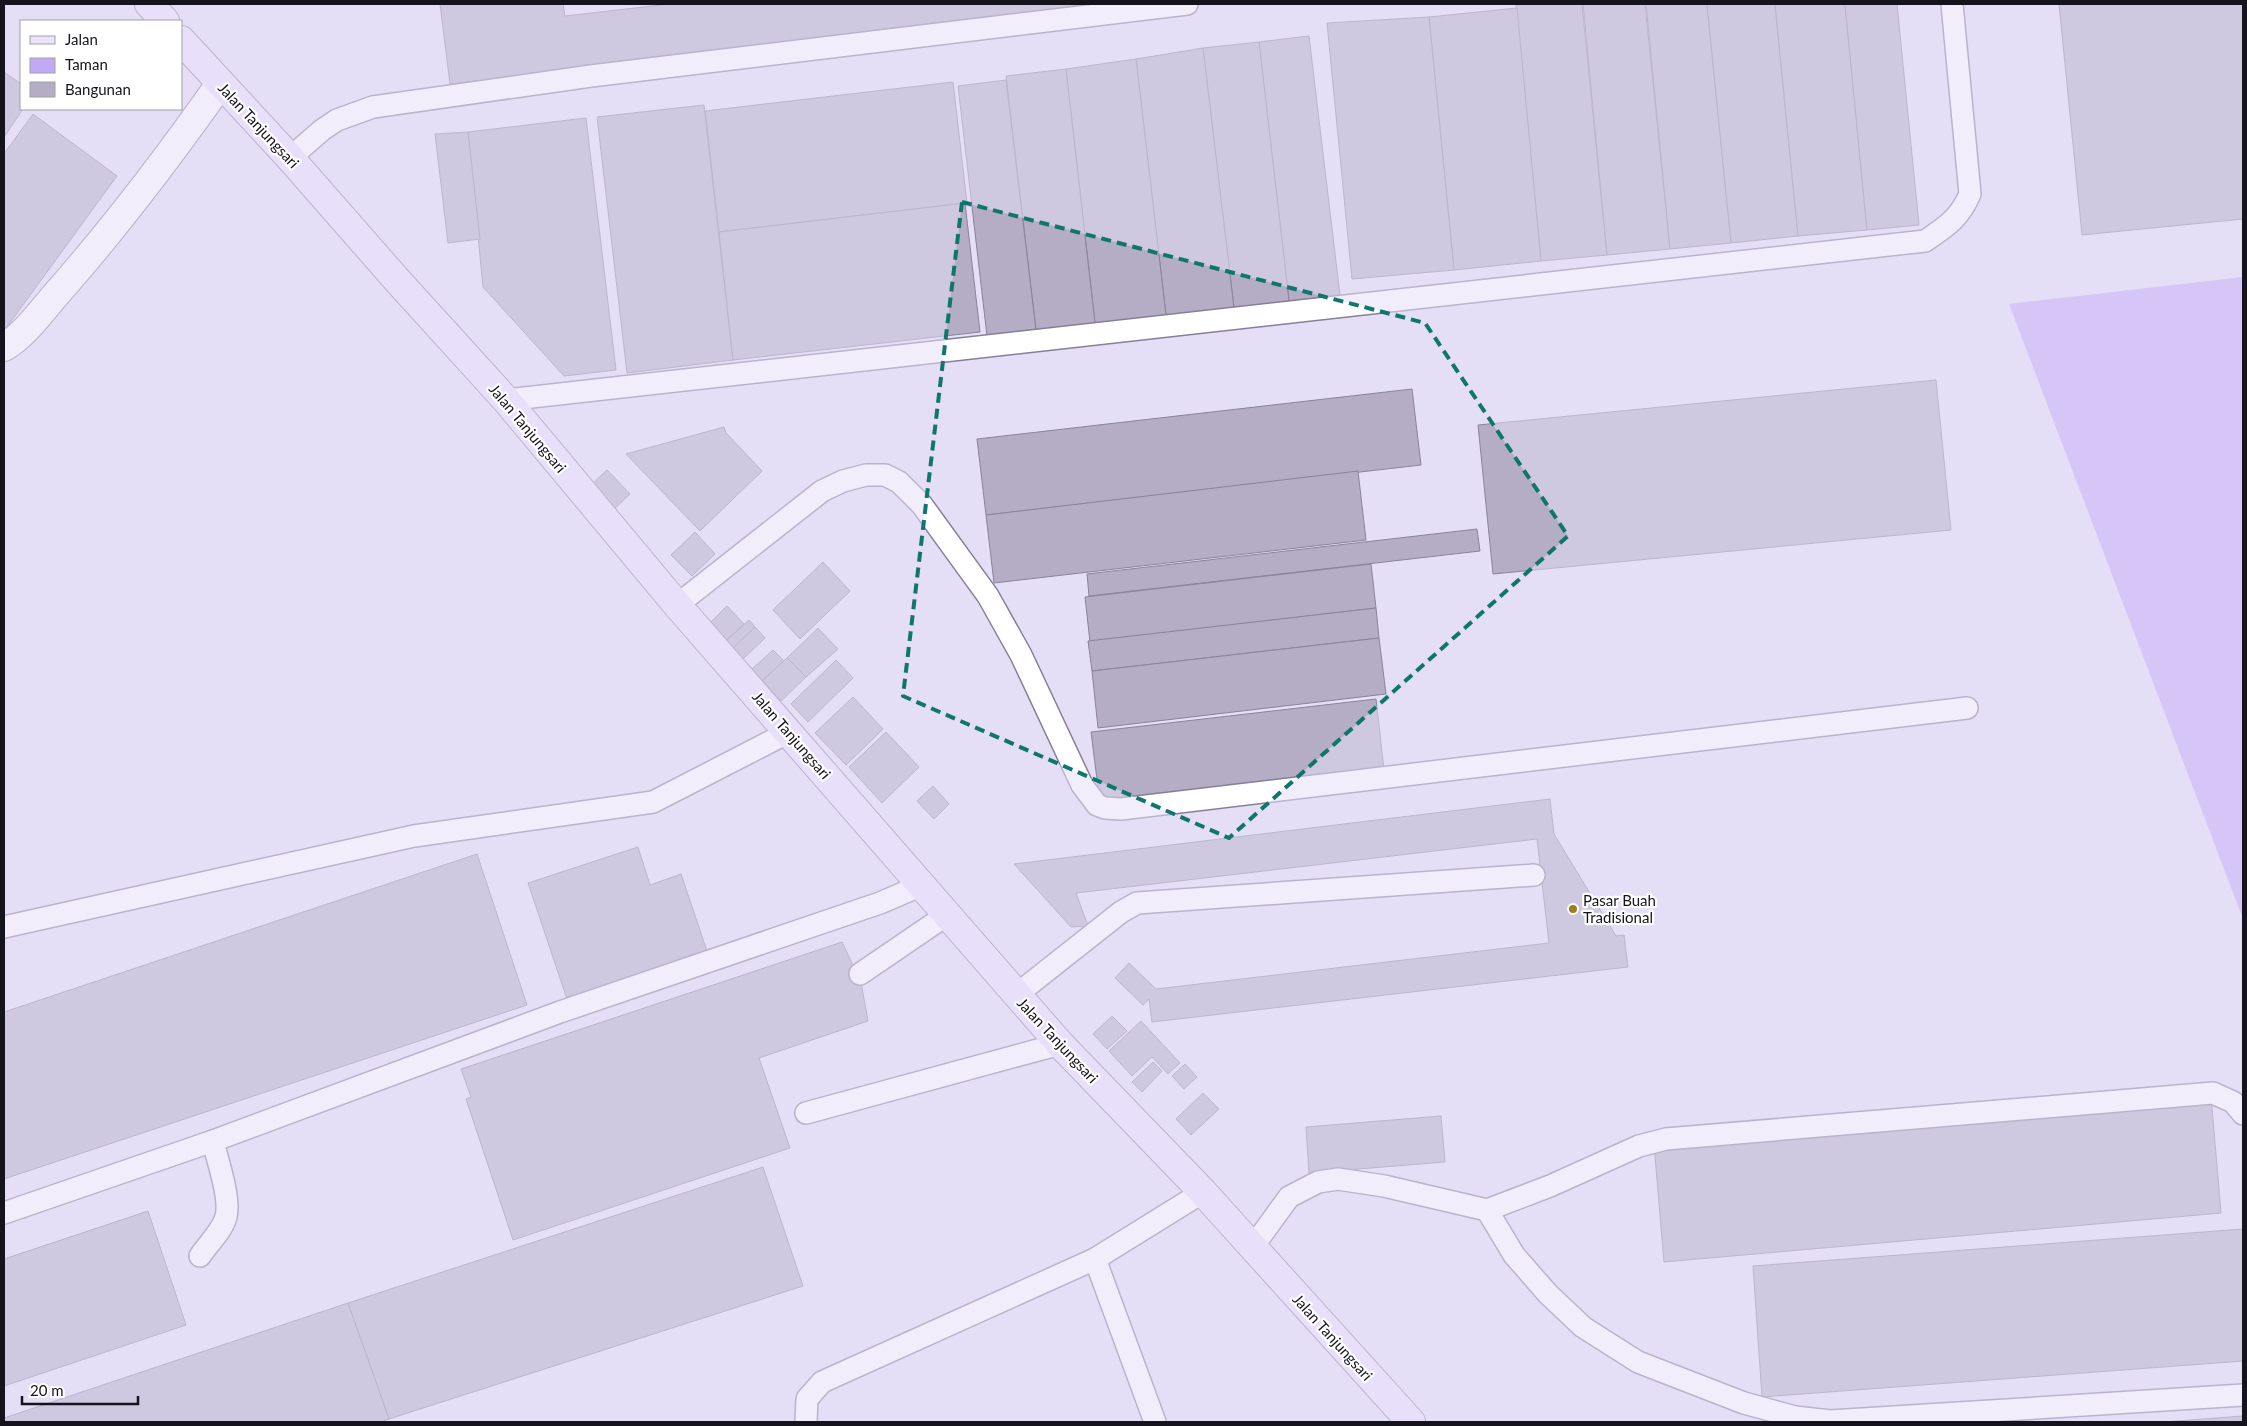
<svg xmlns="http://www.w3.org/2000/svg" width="2247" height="1426" font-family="Lato,sans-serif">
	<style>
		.green { fill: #c2a9f6 }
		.building { fill: #b4adc5; stroke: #8a839a }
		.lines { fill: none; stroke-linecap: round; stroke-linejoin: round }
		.service-casing { stroke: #867f95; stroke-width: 24 }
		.minor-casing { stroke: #867f95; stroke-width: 30 }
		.secondary-casing { stroke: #867f95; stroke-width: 30 }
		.service { stroke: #fff; stroke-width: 21 }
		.minor { stroke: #fff; stroke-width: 28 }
		.secondary { stroke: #ebe3fc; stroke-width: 28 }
		.marked { fill: none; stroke: #0f766e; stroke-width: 4; stroke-dasharray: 10 6; stroke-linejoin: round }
		.poi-dot { fill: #9a7c25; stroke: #fff; stroke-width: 2 }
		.labels { text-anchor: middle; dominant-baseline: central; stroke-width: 4.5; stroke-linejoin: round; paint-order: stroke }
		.street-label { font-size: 15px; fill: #15131b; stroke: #fff }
		.poi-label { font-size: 15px; fill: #15131b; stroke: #fff; text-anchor: start }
	</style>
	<rect width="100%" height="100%" fill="#e5def7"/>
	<polygon class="green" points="2243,277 2243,919 2009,304"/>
	<g class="building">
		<polygon points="440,4 563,4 565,16 670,4 1142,4 450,84"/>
		<polygon points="1531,4 1582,4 1607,255 1541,261 1516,5"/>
		<polygon points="1583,4 1645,4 1670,249 1607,255"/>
		<polygon points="1646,4 1707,4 1731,243 1670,249"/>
		<polygon points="1707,4 1775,4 1798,236 1731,243"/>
		<polygon points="1775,4 1845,4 1867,230 1798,236"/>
		<polygon points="1845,4 1897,4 1919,225 1867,230"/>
		<polygon points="2059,4 2243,4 2243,219 2082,235"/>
		<polygon points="1517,8 1541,261 1454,270 1429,17"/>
		<polygon points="1429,17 1454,270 1352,279 1327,23"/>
		<polygon points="1309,36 1340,295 1289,301 1259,42"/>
		<polygon points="1259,42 1289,301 1234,308 1203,48"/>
		<polygon points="1203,48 1234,308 1166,315 1136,59"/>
		<polygon points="1136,59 1166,315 1095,323 1066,69"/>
		<polygon points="1066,69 1095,323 1036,330 1006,76"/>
		<polygon points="4,72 21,84 23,109 4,137"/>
		<polygon points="1006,80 1036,330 987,336 958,86"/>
		<polygon points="953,82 967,203 719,232 705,111"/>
		<polygon points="704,105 733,360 627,373 597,117"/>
		<polygon points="33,114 117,176 4,331 4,154"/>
		<polygon points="586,118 616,370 564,376 483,287 468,132"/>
		<polygon points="468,132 480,239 448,243 435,134"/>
		<polygon points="965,203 980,332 733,360 719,232"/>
		<polygon points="1936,380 1951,530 1493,574 1478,425"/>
		<polygon points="1412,389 1421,465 986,515 977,439"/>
		<polygon points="724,427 726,433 762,471 700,531 626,454"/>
		<polygon points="607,470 630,494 609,514 586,490"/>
		<polygon points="1358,471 1366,540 994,583 986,515"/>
		<polygon points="1477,529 1480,551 1089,596 1087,574"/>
		<polygon points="695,532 715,554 692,576 671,555"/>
		<polygon points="823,562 850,591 800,639 773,610"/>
		<polygon points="1371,564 1376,608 1090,642 1085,597"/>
		<polygon points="727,606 744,624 724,643 707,626"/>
		<polygon points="1376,608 1379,638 1092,671 1088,641"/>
		<polygon points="749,620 755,627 731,650 724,643"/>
		<polygon points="755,627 765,638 741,661 731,650"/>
		<polygon points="818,628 838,649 806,677 787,658"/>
		<polygon points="1379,638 1386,694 1098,728 1092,671"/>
		<polygon points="773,650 784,661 762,681 751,670"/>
		<polygon points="787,658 806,677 781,701 762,681"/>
		<polygon points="836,660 853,678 808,722 791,704"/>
		<polygon points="853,697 883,729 846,765 815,733"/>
		<polygon points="1376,699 1384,770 1100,803 1091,732"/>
		<polygon points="886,732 919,767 882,803 849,767"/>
		<polygon points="933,786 949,804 934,819 917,801"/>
		<polygon points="1550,799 1554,834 1616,936 1624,935 1628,967 1152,1022 1149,999 1143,1005 1115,978 1129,963 1156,989 1549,943 1537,839 1076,893 1088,926 1071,927 1014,864"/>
		<polygon points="638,847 650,885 681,874 708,954 568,1002 528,883"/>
		<polygon points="477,854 527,1005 4,1179 4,1012"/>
		<polygon points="842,942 861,982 868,1021 759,1058 790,1148 513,1240 466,1099 471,1097 461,1069"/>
		<polygon points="1112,1016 1127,1031 1107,1049 1093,1034"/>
		<polygon points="1141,1021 1180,1063 1168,1074 1152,1057 1132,1076 1109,1051"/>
		<polygon points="1153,1062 1162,1071 1142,1092 1132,1082"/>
		<polygon points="1185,1064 1197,1077 1184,1089 1172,1076"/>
		<polygon points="1203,1093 1219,1109 1191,1135 1176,1119"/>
		<polygon points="2211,1096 2221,1213 1664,1262 1654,1145"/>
		<polygon points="1441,1116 1445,1162 1309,1173 1306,1127"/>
		<polygon points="763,1167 803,1286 389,1419 348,1303"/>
		<polygon points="148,1211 186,1325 4,1386 4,1259"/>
		<polygon points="2243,1229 2243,1361 1762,1397 1753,1266"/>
		<polygon points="348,1303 389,1419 381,1422 4,1422 4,1418"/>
		<polygon points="2243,1416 2243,1422 2163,1422"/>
	</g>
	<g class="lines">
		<g class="service-casing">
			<g id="service">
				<polyline points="290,158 322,130 337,120 373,107 591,76 1187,4"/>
				<path d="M506,400L1925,241C1947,226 1959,219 1970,194L1952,4"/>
				<polyline points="677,605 822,491 843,481 866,475 885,475 899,482 922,505 988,596 1021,655 1082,785 1097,805 1105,808 1121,809 1967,708"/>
				<polyline points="4,927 414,836 653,802 789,732"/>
				<polyline points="860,974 948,914"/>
				<polyline points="1016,995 1121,912 1137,903 1534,875"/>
				<polyline points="806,1113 1060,1044"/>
				<polyline points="1487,1210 1514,1255 1548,1294 1583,1327 1638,1362 1744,1403 1795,1417 1830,1421 2243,1395"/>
				<polyline points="4,1213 213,1141 560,1012 880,903 922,885"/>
				<polyline points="1252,1248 1289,1197 1318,1182 1338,1179 1384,1186 1487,1210 1550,1186 1639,1146 1666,1139 2213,1093 2233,1102 2243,1114"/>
				<path d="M200,1256C208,1244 222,1231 226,1217C231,1198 217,1160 213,1141"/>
				<polyline points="1095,1259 1155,1422"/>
				<polyline points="806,1422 807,1399 822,1382 1095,1259 1203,1192"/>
			</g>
		</g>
		<g class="minor-casing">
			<path id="minor" d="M4,347C26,334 42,310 59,291C117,225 170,155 220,84"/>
		</g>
		<g class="secondary-casing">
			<g id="secondary">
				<polyline points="149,4 165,21"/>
				<polyline points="181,40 290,158 397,280 506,400 677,605 1060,1044 1203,1192 1411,1422"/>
			</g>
		</g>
		<use href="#service" class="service"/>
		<use href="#minor" class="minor"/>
		<use href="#secondary" class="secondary"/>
	</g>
	<path d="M0 0H2247V1426H0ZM962,202L1425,323L1568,536L1229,838L903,696Z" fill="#e5def7" fill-opacity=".55" fill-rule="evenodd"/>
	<path class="marked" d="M962,202L1425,323L1568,536L1229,838L903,696Z"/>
	<circle class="poi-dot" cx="1573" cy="909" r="5"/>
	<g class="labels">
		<g class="street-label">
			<text transform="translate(259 125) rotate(47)">Jalan Tanjungsari</text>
			<text transform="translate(528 428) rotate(50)">Jalan Tanjungsari</text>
			<text transform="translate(792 735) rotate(49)">Jalan Tanjungsari</text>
			<text transform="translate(1058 1040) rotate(47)">Jalan Tanjungsari</text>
			<text transform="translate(1333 1337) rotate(48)">Jalan Tanjungsari</text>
		</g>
		<g class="poi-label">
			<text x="1583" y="900">Pasar Buah<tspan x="1583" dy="17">Tradisional</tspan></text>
		</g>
	</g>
	<rect width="2247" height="1426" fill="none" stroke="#15131b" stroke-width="10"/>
	<rect x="20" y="20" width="162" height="90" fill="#ffffff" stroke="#a1a1a4"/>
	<rect x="30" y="36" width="25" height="8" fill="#ebe3fc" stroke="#a1a1a4"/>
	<text x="65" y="45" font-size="15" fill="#15131b">Jalan</text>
	<rect x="30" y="58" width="25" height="15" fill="#c2a9f6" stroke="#a1a1a4"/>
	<text x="65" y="70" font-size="15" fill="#15131b">Taman</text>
	<rect x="30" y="82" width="25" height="15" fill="#b4adc5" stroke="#a1a1a4"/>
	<text x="65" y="95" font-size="15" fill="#15131b">Bangunan</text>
	<path d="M22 1396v8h116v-8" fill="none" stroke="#15131b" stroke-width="2.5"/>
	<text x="30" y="1396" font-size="15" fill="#15131b" stroke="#ffffff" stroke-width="4" paint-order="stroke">20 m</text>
</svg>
